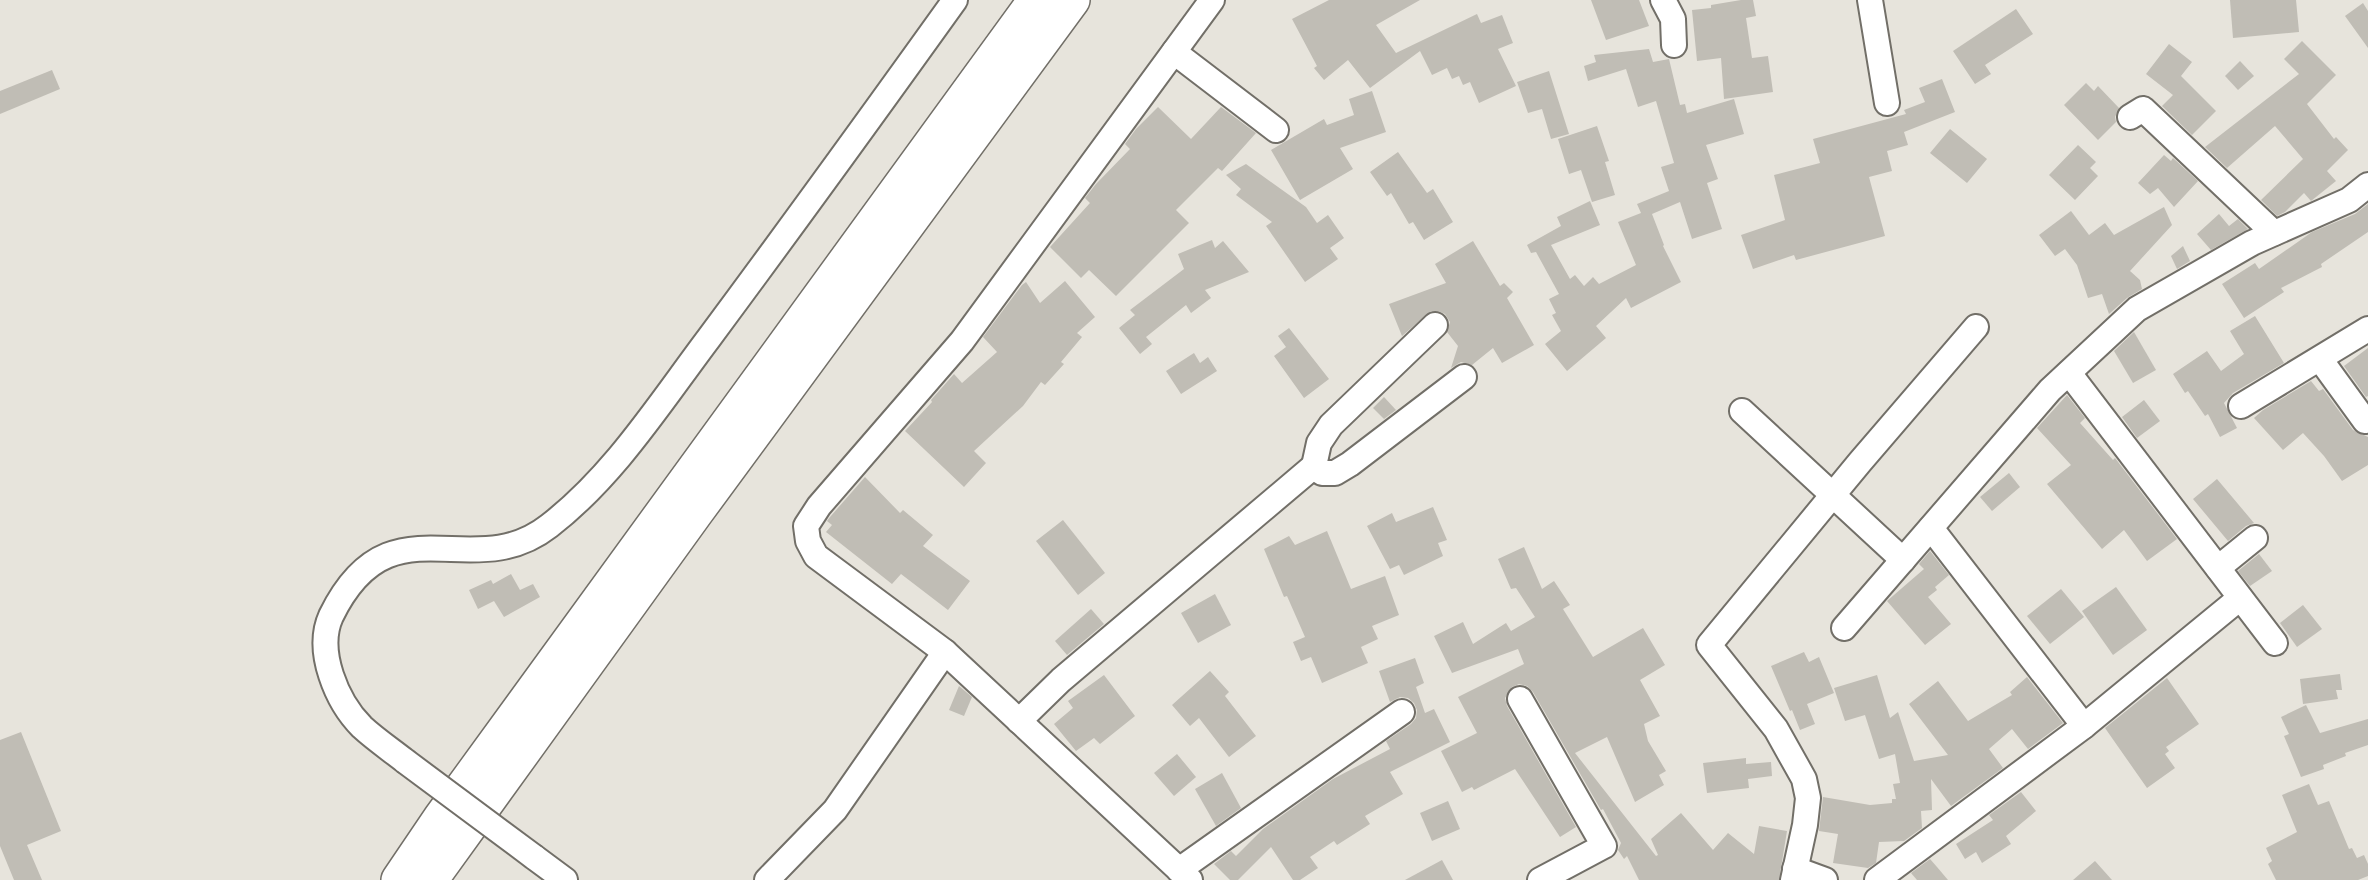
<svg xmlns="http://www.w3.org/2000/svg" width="2368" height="880" font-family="Bitter,serif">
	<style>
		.building { fill: #c0bdb5 }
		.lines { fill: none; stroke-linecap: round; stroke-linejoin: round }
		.minor-casing { stroke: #726f68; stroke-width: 28 }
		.highway-casing { stroke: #726f68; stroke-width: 38 }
		.minor { stroke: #fff; stroke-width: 24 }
		.highway { stroke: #fff; stroke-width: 35 }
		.minor-bridge-casing { stroke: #726f68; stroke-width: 28; stroke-linecap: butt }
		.minor-bridge { stroke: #fff; stroke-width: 24 }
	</style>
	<rect width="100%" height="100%" fill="#e7e4dc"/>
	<g class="building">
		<polygon points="1329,0 1420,0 1376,25 1396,53 1477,14 1481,23 1502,15 1513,43 1498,49 1516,86 1479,103 1470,82 1463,85 1459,76 1452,79 1447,68 1432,75 1420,51 1370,88 1348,60 1324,80 1314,68 1317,66 1292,19"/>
		<polygon points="1591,0 1639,0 1649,26 1606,40"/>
		<polygon points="1741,0 1753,0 1756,16 1746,18 1752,58 1768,56 1773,92 1724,99 1721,58 1697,61 1692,10 1711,8 1711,5"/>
		<polygon points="2230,0 2296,0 2299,32 2233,38"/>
		<polygon points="2363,3 2368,11 2368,48 2345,16"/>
		<polygon points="2016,9 2033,34 1985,65 1991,74 1975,84 1953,51"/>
		<polygon points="2302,41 2336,75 2307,104 2334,139 2336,137 2348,150 2327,171 2336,181 2311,201 2304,193 2285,212 2277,216 2261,200 2303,159 2275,126 2227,168 2205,147 2299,74 2284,59"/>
		<polygon points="2169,44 2192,62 2181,76 2216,111 2192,135 2162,106 2173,95 2146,74"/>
		<polygon points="1649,49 1653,62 1669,59 1680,105 1685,104 1687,113 1734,99 1744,134 1706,145 1718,179 1707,183 1722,229 1692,239 1680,202 1652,214 1664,245 1663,246 1681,282 1631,308 1626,298 1596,326 1606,338 1567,371 1545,344 1561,331 1552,315 1556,313 1549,299 1559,294 1536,252 1531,253 1527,245 1561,226 1557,217 1590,201 1600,225 1551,245 1570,279 1575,275 1584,286 1593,277 1599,284 1636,265 1618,222 1641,213 1637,204 1669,191 1661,167 1674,163 1656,101 1638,107 1626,69 1588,81 1584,66 1596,62 1594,55"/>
		<polygon points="2240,61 2254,76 2238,90 2225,76"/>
		<polygon points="52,70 60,89 0,114 0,91"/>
		<polygon points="1549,71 1569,134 1551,139 1542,109 1528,113 1517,82"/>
		<polygon points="1942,79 1955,112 1904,132 1908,145 1887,151 1892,171 1869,177 1885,236 1796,260 1794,255 1753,269 1741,235 1785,220 1774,175 1820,163 1813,139 1906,114 1904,110 1925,102 1919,88"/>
		<polygon points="2086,83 2094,91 2098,86 2119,108 2115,117 2116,122 2098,140 2064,105"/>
		<polygon points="1372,91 1386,132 1340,148 1353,169 1300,200 1271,150 1324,119 1327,125 1354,115 1349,99"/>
		<polygon points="1158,107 1191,139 1221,107 1256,133 1222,171 1218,168 1176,210 1189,223 1116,296 1089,270 1081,278 1050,247 1090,203 1085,198 1096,184 1130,149 1125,144 1136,129"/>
		<polygon points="1597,126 1609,161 1605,162 1615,195 1592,202 1581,170 1569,174 1558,139"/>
		<polygon points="1950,129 1987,159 1967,183 1930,153"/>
		<polygon points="2078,145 2096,162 2090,168 2098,176 2075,200 2049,175"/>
		<polygon points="1398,152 1427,193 1433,189 1453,222 1424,240 1413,222 1409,224 1391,193 1387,196 1370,172"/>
		<polygon points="2164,155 2171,161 2173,158 2198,181 2174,207 2158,188 2150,194 2138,183"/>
		<polygon points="1246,164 1306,207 1317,223 1328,215 1344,238 1330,248 1338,259 1305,282 1266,226 1272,222 1236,195 1241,189 1226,175"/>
		<polygon points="2368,204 2368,232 2321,264 2322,267 2281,288 2284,292 2244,318 2222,284 2255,263 2259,269 2312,232 2355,214"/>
		<polygon points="2164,207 2172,225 2130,271 2140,280 2142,289 2127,298 2109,314 2102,294 2088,298 2077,265 2065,249 2055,256 2039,235 2071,211 2089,235 2105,223 2114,235"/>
		<polygon points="2219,214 2229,226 2238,219 2248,229 2211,250 2197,234"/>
		<polygon points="1212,240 1215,248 1223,241 1249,272 1205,290 1211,298 1191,313 1186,305 1146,337 1152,344 1140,354 1119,328 1135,315 1130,310 1184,269 1178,254"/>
		<polygon points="1473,241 1500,286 1504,283 1513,292 1507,298 1534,345 1502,363 1493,348 1472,365 1461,362 1451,368 1458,346 1447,332 1450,322 1445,314 1438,311 1431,311 1402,336 1389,304 1446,283 1435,264"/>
		<polygon points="2183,246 2190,261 2177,269 2171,256"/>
		<polygon points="1065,281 1095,317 1077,333 1082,337 1061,362 1064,364 1045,385 1041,382 1023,406 974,451 986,463 964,487 905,431 932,402 931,400 954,374 962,383 997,352 983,337 1022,285 1026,282 1040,303"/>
		<polygon points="2255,316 2284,363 2233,393 2224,403 2237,428 2220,437 2208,414 2205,416 2188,391 2185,393 2173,374 2207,351 2221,371 2244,354 2230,331"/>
		<polygon points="1289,328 1329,379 1304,398 1274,356 1286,347 1278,336"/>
		<polygon points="2134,332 2156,370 2133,383 2114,351"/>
		<polygon points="2368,348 2368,396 2366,397 2344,366"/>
		<polygon points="1194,353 1200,363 1208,357 1217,371 1181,394 1166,371"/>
		<polygon points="2311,381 2319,391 2323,389 2353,430 2368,437 2368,465 2342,481 2324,456 2303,433 2283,450 2254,418 2263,410"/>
		<polygon points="2067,395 2085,418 2080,423 2113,460 2115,458 2177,539 2147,561 2124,530 2102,549 2047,484 2071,465 2037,428"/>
		<polygon points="1384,397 1396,410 1384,419 1373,408"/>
		<polygon points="2144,400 2160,421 2137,438 2122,417"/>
		<polygon points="2009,473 2020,487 1992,511 1980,497"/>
		<polygon points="865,477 900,513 903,510 933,535 923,546 970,581 948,610 901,574 892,584 826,532 832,525 827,521 830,517"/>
		<polygon points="2217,479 2254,523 2246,526 2228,541 2193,499"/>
		<polygon points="1433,507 1447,540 1438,543 1443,556 1404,575 1399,565 1390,569 1367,526 1392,513 1396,522"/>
		<polygon points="1063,520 1105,573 1078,595 1036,541"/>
		<polygon points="1327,531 1351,589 1385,576 1399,615 1372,626 1378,639 1361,647 1368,663 1322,683 1311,657 1301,661 1293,642 1305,637 1287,596 1284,597 1264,549 1289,536 1295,545"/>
		<polygon points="1524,547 1542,589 1554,581 1570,605 1563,609 1593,657 1643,628 1665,665 1640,680 1660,716 1644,724 1648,741 1666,771 1659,775 1664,785 1635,802 1607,737 1575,753 1656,856 1658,855 1651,839 1681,813 1713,850 1728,833 1754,854 1759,826 1787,831 1779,880 1639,880 1627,856 1624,859 1618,850 1621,843 1603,809 1601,810 1533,692 1527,686 1519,684 1512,687 1505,698 1507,706 1576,827 1560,837 1515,769 1474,790 1472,787 1462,792 1441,751 1477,733 1458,697 1524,664 1518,649 1452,673 1434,636 1463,622 1473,644 1506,623 1511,631 1535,617 1516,588 1511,589 1498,559"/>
		<polygon points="1930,551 1949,575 1935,587 1937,590 1928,597 1951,624 1925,645 1887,601 1924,569 1919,564"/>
		<polygon points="2259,554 2272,571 2250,586 2238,571"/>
		<polygon points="511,574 520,590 533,584 540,597 504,617 494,601 478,609 469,590 491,580 493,584"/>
		<polygon points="2116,587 2147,630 2113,655 2082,611"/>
		<polygon points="2061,589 2084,617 2050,644 2027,616"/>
		<polygon points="1215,594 1231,625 1198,643 1181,613"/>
		<polygon points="2303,605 2322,629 2297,647 2280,623"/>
		<polygon points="1091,609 1104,624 1067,655 1055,641"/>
		<polygon points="1804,652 1809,662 1819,657 1834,693 1807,704 1815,724 1800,730 1792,710 1790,711 1771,666"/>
		<polygon points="1415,658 1424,683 1416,687 1425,713 1434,709 1450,742 1390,772 1403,794 1365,816 1370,824 1337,845 1334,841 1310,857 1318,868 1300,880 1293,880 1271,847 1238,880 1230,880 1214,864 1231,851 1236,856 1263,829 1333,779 1390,749 1386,741 1411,724 1416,718 1417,710 1414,703 1408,698 1400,697 1390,702 1379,671"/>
		<polygon points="1210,671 1229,692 1225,696 1256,736 1229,757 1199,718 1190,726 1172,705"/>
		<polygon points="2340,674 2342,690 2336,690 2338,699 2303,704 2300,679"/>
		<polygon points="1104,675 1135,716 1100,744 1094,738 1076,751 1054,724 1073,708 1068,701"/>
		<polygon points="1877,675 1890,718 1898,712 1914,761 1948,755 1909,704 1938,681 1968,721 2012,695 2010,692 2027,677 2063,723 2028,749 2012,729 1989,749 2003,768 1951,806 1931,779 1932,810 1921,811 1922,828 1904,841 1879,842 1876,863 1868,868 1833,863 1838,834 1819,831 1823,797 1870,805 1892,803 1892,799 1896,799 1893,784 1900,783 1895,754 1879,759 1865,715 1845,721 1834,688"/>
		<polygon points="2167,678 2199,724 2166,747 2169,751 2165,754 2175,768 2147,788 2105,728"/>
		<polygon points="959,686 972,697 964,716 949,710"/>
		<polygon points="2306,705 2320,733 2368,719 2368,745 2345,753 2346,756 2323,765 2324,769 2301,777 2284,736 2289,734 2281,717"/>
		<polygon points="21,732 61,831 27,845 42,880 14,880 0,846 0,740"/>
		<polygon points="1177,754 1196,777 1174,796 1154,773"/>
		<polygon points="1746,758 1746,764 1771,762 1772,776 1748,779 1749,788 1707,793 1703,763"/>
		<polygon points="1222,773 1241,808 1216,826 1195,789"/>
		<polygon points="2309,784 2318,805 2329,801 2349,849 2352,848 2357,858 2364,855 2368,864 2368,876 2358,880 2276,880 2268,864 2272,861 2266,848 2297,832 2282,795"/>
		<polygon points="2021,792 2036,811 2006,836 2011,844 1982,863 1976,852 1965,859 1956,844 1993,820 1989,815"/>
		<polygon points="1448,801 1460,829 1432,841 1420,813"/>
		<polygon points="1930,859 1937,867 1948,880 1917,880 1911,873"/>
		<polygon points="1442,860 1453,880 1405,880"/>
		<polygon points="2095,861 2112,880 2073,880"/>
	</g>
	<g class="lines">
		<g class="minor-casing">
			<g id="minor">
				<polyline points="1663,0 1673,19 1674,45"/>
				<polyline points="1870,0 1887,103"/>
				<polyline points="1174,52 1276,130"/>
				<polyline points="2130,117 2143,109 2274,233"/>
				<polyline points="1435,325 1331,425 1319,443 1314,466 1322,473 1335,473 1350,464 1464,377"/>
				<polyline points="2320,359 2365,421"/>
				<polyline points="2069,373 2275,643"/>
				<polyline points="2241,406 2368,329"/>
				<polyline points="1742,411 1903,560"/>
				<polyline points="1931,528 2084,726"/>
				<polyline points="2218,568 2255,538"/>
				<polyline points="1844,628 2050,390 2137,309 2252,243 2349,200 2368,185"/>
				<polyline points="1520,699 1604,846 1540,880"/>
				<polyline points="1019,721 1061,680 1314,466"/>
				<path d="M405,761C391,750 375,739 362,727C337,702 315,651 331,616C390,495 471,587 549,526C614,476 660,403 709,338C792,226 874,113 955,0"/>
				<polyline points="534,857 565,880"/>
				<polyline points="1795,869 1825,880"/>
				<polyline points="1179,870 1402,712"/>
				<polyline points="767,880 835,810 945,652"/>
				<polyline points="1190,880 945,652 816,556 808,541 806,526 819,506 962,341 1212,0"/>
				<polyline points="1793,880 1805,825 1808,798 1804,779 1776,729 1709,645 1860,462 1976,327"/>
				<polyline points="1877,880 2084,726 2240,598"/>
			</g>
		</g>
		<g class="highway-casing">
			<g id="highway">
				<polyline points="399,880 441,818 1036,0"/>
				<polyline points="430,880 695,513 1072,0"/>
			</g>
		</g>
		<use href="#minor" class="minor"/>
		<use href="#highway" class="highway"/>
		<g class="minor-bridge-casing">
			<polyline id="minor-bridge" points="405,761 534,857"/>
		</g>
		<use href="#minor-bridge" class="minor-bridge"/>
	</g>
</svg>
